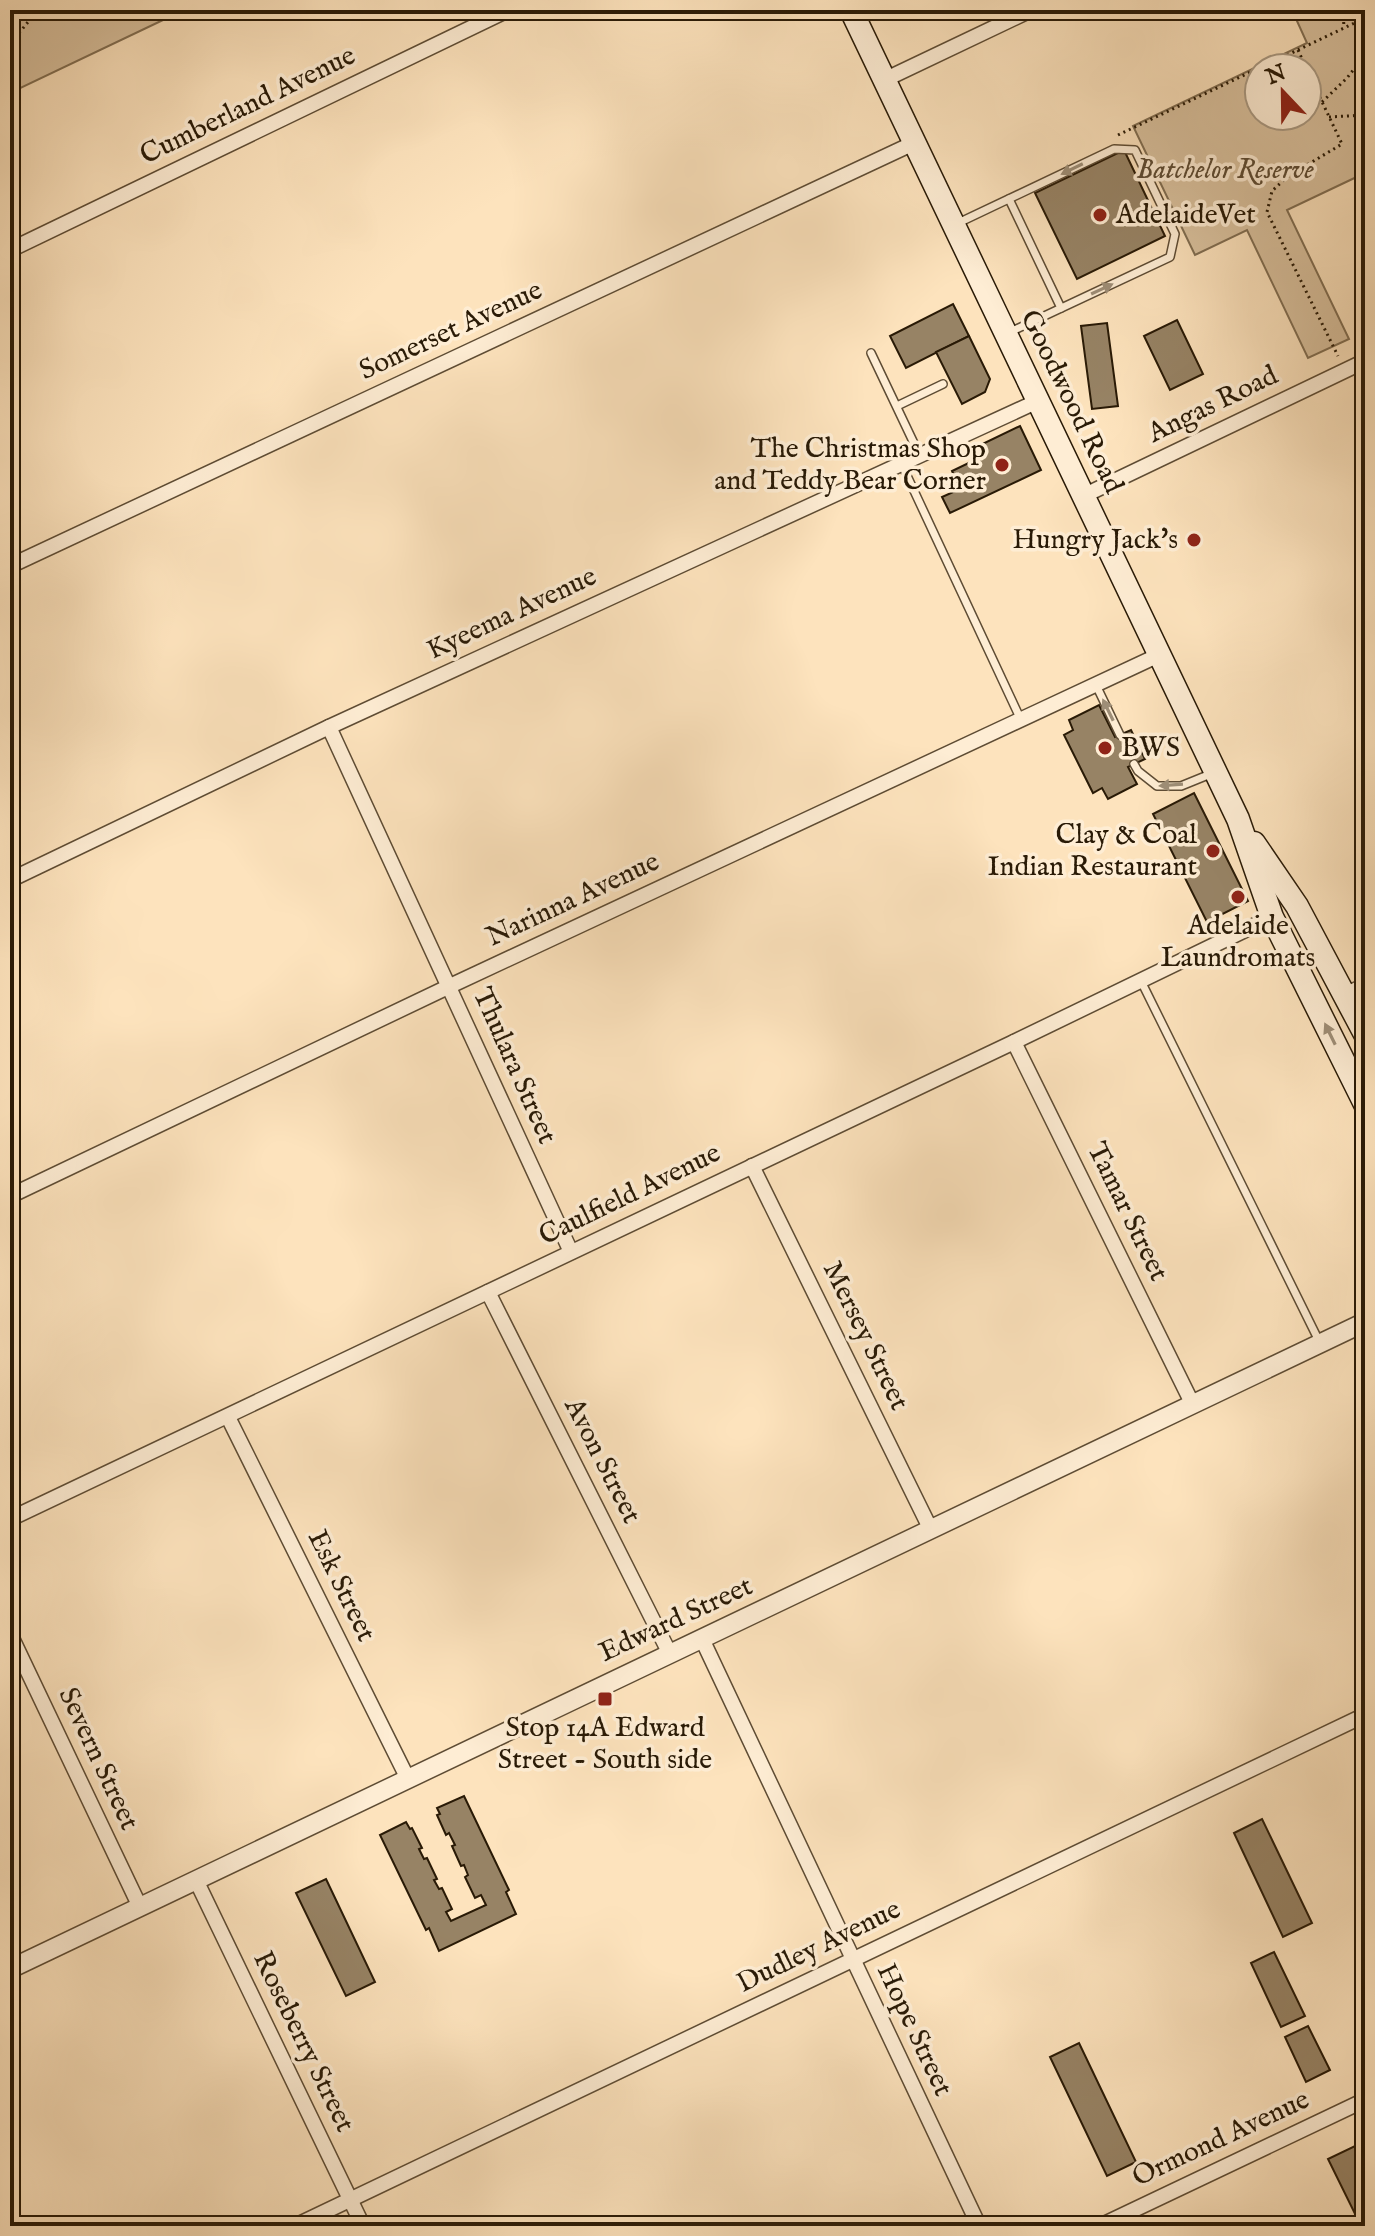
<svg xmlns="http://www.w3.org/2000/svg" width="1375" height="2236" font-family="'IM FELL English',serif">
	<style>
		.green { fill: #d9c19e; stroke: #816e52; stroke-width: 2; fill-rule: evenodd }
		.building { fill: #978365; stroke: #291a06; stroke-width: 2 }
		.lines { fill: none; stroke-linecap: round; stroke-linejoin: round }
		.service-casing { stroke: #5e4c34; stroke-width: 10 }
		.minor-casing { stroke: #5e4c34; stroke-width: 17 }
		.tertiary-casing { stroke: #5e4c34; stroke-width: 21 }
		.secondary-casing { stroke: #291a06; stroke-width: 25 }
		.path { stroke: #291a06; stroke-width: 3; stroke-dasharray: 2 4; stroke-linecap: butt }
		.service { stroke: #feedd4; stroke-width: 7 }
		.minor { stroke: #feedd4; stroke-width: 14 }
		.tertiary { stroke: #feedd4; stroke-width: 18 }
		.secondary { stroke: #feedd4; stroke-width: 22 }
		.oneway { fill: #9e8e77 }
		.poi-dot { fill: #8f2418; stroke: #feedd4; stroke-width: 3 }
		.labels { text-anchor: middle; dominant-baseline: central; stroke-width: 7; stroke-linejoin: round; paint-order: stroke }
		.street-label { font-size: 28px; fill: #291a06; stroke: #feedd4 }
		.park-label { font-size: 28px; font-style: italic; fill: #5e4c34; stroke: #feedd4 }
		.poi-label { font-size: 28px; fill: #291a06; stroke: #feedd4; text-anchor: end }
	</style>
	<rect width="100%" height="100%" fill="#fde3bd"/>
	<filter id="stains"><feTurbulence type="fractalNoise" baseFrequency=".0025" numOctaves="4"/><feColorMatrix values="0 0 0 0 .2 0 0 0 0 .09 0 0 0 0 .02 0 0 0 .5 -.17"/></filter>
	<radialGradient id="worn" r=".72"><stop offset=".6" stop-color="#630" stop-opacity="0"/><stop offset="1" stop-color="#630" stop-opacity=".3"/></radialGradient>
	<g class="green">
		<polygon points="10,10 184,10 10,93"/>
		<path d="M1292,10H1365V173L1287,210L1349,339L1308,358L1247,230L1195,255L1133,126L1307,43ZM1259,68H1307V116H1259Z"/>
	</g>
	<g class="building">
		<polygon points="1124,150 1165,236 1077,279 1035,193"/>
		<polygon points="953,304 969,336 906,368 890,336"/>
		<polygon points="1177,320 1203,374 1170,390 1144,336"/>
		<polygon points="1107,323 1118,406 1092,409 1081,326"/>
		<polygon points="969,336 990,379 985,392 962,404 936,352"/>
		<polygon points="1020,426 1041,470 950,513 942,497 960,489 952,471 975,460 970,450"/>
		<polygon points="1099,705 1115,737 1131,730 1145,759 1128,767 1137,784 1108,799 1102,788 1093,793 1064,735 1073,730 1069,720"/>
		<polygon points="1194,793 1248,901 1207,922 1153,814"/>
		<polygon points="464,1796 509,1890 506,1892 516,1914 439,1951 429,1928 426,1930 380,1835 406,1822 410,1829 412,1828 422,1848 419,1849 424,1859 427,1858 437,1879 434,1880 439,1889 442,1888 452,1909 446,1912 451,1921 486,1905 481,1895 475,1898 465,1877 468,1875 464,1865 461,1866 452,1846 455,1845 449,1833 446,1835 437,1815 440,1814 437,1808"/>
		<polygon points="1262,1819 1312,1923 1283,1937 1234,1833"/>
		<polygon points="326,1879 375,1982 346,1996 296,1893"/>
		<polygon points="1274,1952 1305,2016 1281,2027 1251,1963"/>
		<polygon points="1308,2026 1330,2070 1306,2082 1285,2037"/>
		<polygon points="1079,2043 1136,2162 1107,2176 1050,2057"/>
		<polygon points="1355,2146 1365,2166 1365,2226 1361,2226 1328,2159"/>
	</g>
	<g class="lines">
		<g class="service-casing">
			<g id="service">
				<polyline points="1009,199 1061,308"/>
				<polyline points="956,224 1114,149 1135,150 1175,234 1170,257 1008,333"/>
				<polyline points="871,353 920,456"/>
				<polyline points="897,406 943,384"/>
				<polyline points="902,465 1021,720"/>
				<polyline points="1096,685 1120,735"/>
				<polyline points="1134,764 1138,771 1157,786 1181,786 1213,773"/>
				<polyline points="1141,981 1319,1341"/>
			</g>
		</g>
		<g class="minor-casing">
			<g id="minor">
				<polyline points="884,80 1031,10"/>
				<polyline points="10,250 508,10"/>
				<polyline points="1083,496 1365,361"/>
				<polyline points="10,566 914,143"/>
				<polyline points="329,727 571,1252"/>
				<polyline points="10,880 329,727 1038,401"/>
				<polyline points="1345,995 1365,985"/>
				<polyline points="1014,1042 1193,1405"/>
				<polyline points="752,1166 931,1530"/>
				<polyline points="10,1196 450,986 1159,655"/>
				<polyline points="488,1292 670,1654"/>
				<polyline points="228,1417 408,1779"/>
				<polyline points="10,1519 1014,1042 1272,917"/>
				<polyline points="10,1634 140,1907"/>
				<polyline points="702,1639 979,2226"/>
				<polyline points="196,1880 363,2226"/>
				<polyline points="295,2226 1365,1715"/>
				<polyline points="1100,2226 1365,2100"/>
			</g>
		</g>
		<g class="tertiary-casing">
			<polyline id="tertiary" points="10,1969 1365,1322"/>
		</g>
		<g class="secondary-casing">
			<g id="secondary">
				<polyline points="851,10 1238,819 1272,917 1365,1104"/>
				<polyline points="1254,843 1297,906 1365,1034"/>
			</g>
		</g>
		<g class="path">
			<polyline points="1343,10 1344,28"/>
			<path d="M10,41C22,32 28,20 39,10"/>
			<polyline points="1298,50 1306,68"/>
			<polyline points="1260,68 1365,18"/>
			<polyline points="1307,70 1342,144 1287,177 1272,191 1267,212 1338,356"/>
			<polyline points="1322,102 1347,78 1365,55"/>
			<polyline points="1329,117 1365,115"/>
			<polyline points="1118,135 1259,68"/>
		</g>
		<use href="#service" class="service"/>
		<use href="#minor" class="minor"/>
		<use href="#tertiary" class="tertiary"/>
		<use href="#secondary" class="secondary"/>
	</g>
	<defs><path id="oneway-solid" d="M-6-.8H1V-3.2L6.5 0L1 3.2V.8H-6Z" transform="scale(2)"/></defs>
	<g class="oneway">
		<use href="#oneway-solid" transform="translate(1072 169) rotate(154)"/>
		<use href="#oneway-solid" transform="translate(1102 289) rotate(-25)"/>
		<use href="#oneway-solid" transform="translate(1108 710) rotate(-116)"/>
		<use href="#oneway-solid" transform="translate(1171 785) rotate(176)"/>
		<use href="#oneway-solid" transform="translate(1330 1034) rotate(-116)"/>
	</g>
	<g class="poi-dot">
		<circle cx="1100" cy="215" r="8"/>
		<circle cx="1002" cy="465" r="8"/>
		<circle cx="1194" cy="540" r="8"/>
		<circle cx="1105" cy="748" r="8"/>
		<circle cx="1213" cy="851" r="8"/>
		<circle cx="1238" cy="897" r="8"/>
		<rect x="597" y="1691" width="16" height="16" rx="4"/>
	</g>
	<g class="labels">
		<g class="street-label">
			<text transform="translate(248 106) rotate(-26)">Cumberland Avenue</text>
			<text transform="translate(451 331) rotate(-25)">Somerset Avenue</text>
			<text transform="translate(1071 402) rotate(64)">Goodwood Road</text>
			<text transform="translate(1213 405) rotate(-26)">Angas Road</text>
			<text transform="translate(512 614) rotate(-25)">Kyeema Avenue</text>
			<text transform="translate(573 900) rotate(-25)">Narinna Avenue</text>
			<text transform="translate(514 1066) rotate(66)">Thulara Street</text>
			<text transform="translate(630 1195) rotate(-26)">Caulfield Avenue</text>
			<text transform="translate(1127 1212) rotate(64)">Tamar Street</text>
			<text transform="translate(865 1336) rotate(64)">Mersey Street</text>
			<text transform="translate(602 1461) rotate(63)">Avon Street</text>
			<text transform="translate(341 1586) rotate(64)">Esk Street</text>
			<text transform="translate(676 1620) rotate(-25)">Edward Street</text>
			<text transform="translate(98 1759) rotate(65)">Severn Street</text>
			<text transform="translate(819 1947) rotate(-26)">Dudley Avenue</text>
			<text transform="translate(914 2030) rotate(65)">Hope Street</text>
			<text transform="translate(303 2042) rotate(64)">Roseberry Street</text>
			<text transform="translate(1221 2139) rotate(-25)">Ormond Avenue</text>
		</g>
		<g class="park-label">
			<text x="1225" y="170">Batchelor Reserve</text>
		</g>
		<g class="poi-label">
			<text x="1116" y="215" text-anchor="start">AdelaideVet</text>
			<text x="986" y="449">The Christmas Shop<tspan x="986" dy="32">and Teddy Bear Corner</tspan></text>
			<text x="1178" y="540">Hungry Jack's</text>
			<text x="1121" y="748" text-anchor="start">BWS</text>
			<text x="1197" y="835">Clay &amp; Coal<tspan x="1197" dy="32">Indian Restaurant</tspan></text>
			<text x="1238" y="926" text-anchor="middle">Adelaide<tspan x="1238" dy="32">Laundromats</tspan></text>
			<text x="605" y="1728" text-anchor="middle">Stop 14A Edward<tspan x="605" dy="32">Street - South side</tspan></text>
		</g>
	</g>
	<rect width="1375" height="2236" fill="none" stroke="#fde3bd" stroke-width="40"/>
	<rect x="12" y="12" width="1351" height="2212" fill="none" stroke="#291a06" stroke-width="4"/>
	<rect x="20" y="20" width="1335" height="2196" fill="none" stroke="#291a06" stroke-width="2"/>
	<g transform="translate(1283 92) rotate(338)"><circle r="38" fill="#feedd4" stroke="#a99982" stroke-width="2"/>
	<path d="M0-6L14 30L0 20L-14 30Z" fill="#8f2418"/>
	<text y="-12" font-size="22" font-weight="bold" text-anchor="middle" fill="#291a06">N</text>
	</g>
	<rect width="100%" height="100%" filter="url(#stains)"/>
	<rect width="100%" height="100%" fill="url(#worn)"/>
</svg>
